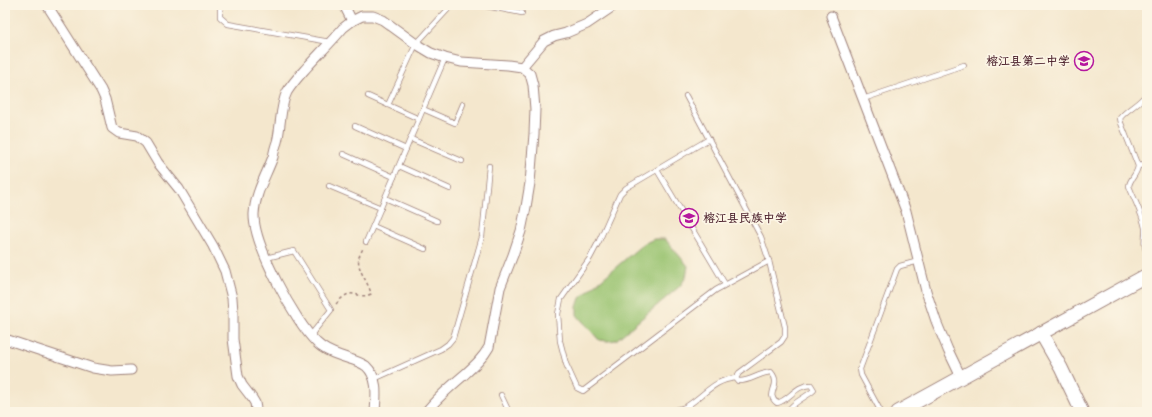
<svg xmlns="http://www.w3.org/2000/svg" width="1152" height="417" font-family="'Comic Neue','LXGW WenKai TC',sans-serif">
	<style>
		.green { fill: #99c36f; stroke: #72714d }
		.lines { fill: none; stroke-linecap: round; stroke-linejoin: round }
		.lane-casing { stroke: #9f837c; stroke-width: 6 }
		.street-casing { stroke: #9f837c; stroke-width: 11 }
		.secondary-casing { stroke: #9f837c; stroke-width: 15 }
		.path { stroke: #9f837c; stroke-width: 1.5; stroke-dasharray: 3 3; stroke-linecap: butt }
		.lane { stroke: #fff; stroke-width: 4.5 }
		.street { stroke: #fff; stroke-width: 9 }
		.secondary { stroke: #fff; stroke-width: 13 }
		.labels { text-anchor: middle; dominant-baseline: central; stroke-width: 3.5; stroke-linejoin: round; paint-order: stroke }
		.poi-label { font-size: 12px; font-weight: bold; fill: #4a1f2b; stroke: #fcf5e5; text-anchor: end }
	</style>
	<rect width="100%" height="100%" fill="#fcf5e5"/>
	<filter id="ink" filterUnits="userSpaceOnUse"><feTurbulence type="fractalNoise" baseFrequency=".025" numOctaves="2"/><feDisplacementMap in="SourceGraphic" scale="8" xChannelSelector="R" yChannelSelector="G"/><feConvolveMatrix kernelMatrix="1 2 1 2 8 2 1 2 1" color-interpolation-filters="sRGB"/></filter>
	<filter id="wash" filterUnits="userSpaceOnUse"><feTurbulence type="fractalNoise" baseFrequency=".012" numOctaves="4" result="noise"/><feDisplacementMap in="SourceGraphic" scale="16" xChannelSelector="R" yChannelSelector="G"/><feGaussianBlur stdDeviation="0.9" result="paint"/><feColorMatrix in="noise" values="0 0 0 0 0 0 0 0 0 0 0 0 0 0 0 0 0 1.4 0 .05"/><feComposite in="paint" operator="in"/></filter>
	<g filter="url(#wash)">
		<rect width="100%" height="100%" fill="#f4e7cd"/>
		<polygon class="green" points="654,239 665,239 688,266 686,277 680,286 616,340 608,341 599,340 577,315 577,307 580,298 643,244"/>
	</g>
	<g filter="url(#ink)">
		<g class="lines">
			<g class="lane-casing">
				<g id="lane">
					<polyline points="220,5 220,17 228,24 330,42"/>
					<polyline points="481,5 522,13"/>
					<path d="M1147,93C1140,104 1128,108 1120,118L1121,123L1138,166C1137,175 1130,178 1129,186C1134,199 1143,216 1145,228C1146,239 1142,242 1147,253"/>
					<polyline points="368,96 419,119"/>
					<path d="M686,96L761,237L769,261L785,327V336L781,342L739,373L736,378L738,381C750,382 758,373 771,372C783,386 764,393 777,403C790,400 795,385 811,385L814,390C804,399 795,400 787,412"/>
					<polyline points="863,99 964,65"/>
					<polyline points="388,105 416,44 452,5"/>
					<polyline points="423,109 455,123 463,104"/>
					<polyline points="355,126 406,149"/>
					<polyline points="411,139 462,161"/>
					<polyline points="709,139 626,188 620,194 599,241 590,258 561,299 558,314 560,341 566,364 577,388 583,391 716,290 769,261"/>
					<polyline points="343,154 394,177"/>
					<polyline points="399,166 450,189"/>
					<polyline points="1138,166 1147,164"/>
					<polyline points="657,170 725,284"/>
					<polyline points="329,186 381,208"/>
					<polyline points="385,198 437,221"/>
					<polyline points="373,226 425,249"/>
					<polyline points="366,242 445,58"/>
					<polyline points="266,258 294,251 331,310 310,336"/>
					<polyline points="374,379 441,349 448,344 453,338 482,237 489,166"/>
					<polyline points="501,395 509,412"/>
					<path d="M669,412C675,410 682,409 687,406C705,395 713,380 736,378"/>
					<polyline points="881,412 861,375 860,369 897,269 900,266 919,261"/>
				</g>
			</g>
			<g class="street-casing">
				<g id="street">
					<polyline points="47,5 101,90 105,99 112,128 119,133 137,136 146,143 158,163 179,189 213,246 225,271 232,298 233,312 233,339 238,376 242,385 252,398 255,403 256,409 255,412"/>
					<polyline points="344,5 352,21"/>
					<polyline points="831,16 906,211 926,291 936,321 948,350 961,377"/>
					<polyline points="522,67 544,41 554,36 566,33 587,24 615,5"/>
					<polyline points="5,339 93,368 112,371 131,370"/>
					<path d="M375,412C376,397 379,378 366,366C359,361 349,359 341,356C332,353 323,349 317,343C295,322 253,244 254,214C255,193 266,176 273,157C274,152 275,147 277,142C281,128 280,105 287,92C293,82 301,74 308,66C320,53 332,41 343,28L352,21L362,16H373L383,20L416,44L431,53L445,58L461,62L508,65L522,67L530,74L533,85L535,109L534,134L530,183L526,207L521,231L513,255L500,288L489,347C483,358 474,366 464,375C451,386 437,398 426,412"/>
				</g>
			</g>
			<g class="secondary-casing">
				<g id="secondary">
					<polyline points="1041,333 1061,368 1082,412"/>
					<polyline points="898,412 1147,275"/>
				</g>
			</g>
			<path class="path" d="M336,304C353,284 356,301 371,294C369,282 356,270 359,257C360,254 362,251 363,248"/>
			<use href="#lane" class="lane"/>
			<use href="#street" class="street"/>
			<use href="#secondary" class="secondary"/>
		</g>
	</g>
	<defs>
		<g id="school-ring" transform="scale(1)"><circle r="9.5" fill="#fcf5e5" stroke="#b5179e" stroke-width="1.5"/><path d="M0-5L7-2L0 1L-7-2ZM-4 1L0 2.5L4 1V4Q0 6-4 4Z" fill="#b5179e"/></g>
	</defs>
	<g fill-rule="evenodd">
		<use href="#school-ring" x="1084" y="61"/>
		<use href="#school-ring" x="689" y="218"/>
	</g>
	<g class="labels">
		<g class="poi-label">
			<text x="1070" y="61">榕江县第二中学</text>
			<text x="703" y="218" text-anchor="start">榕江县民族中学</text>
		</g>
	</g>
	<rect width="1152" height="417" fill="none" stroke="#fcf5e5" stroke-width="20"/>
</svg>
